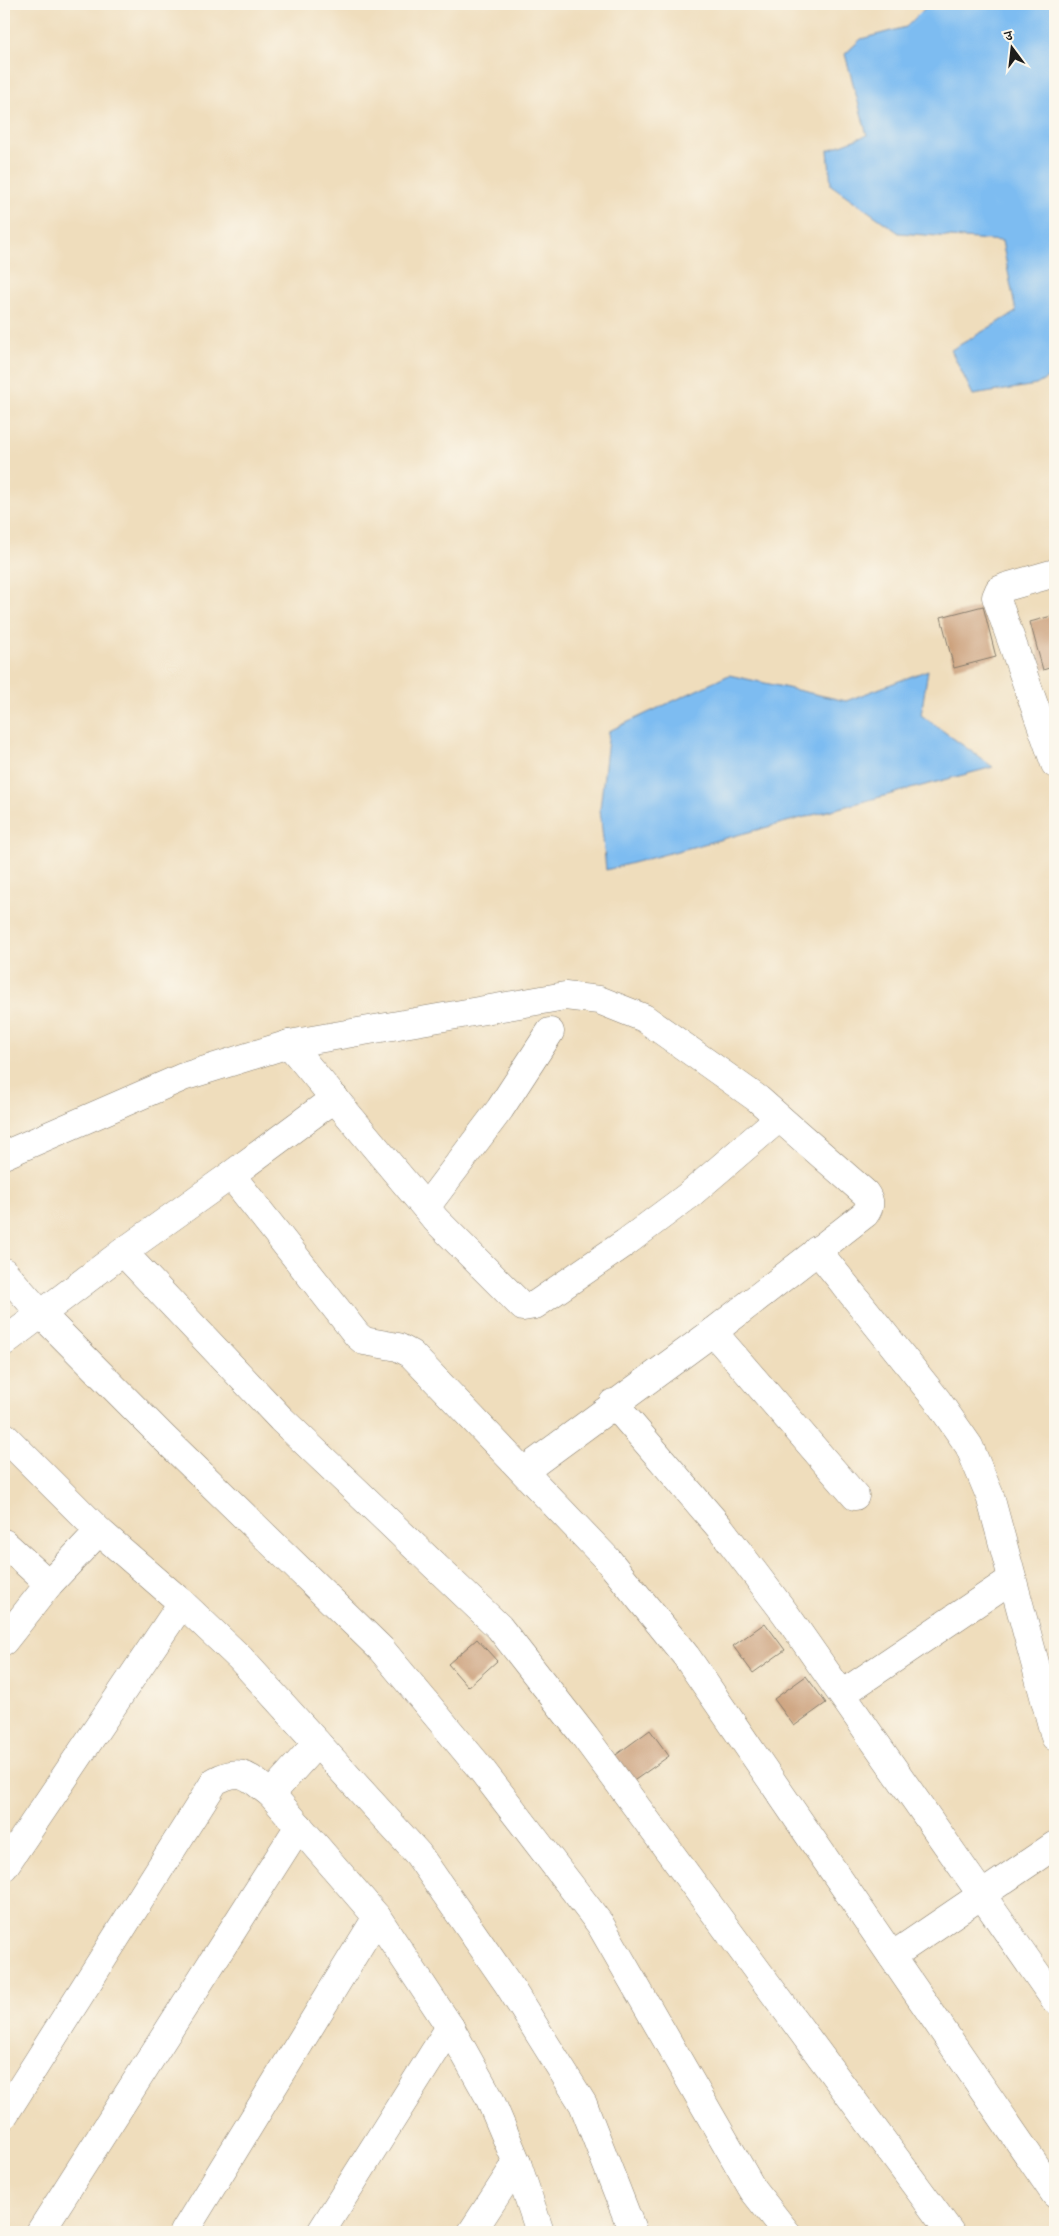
<svg xmlns="http://www.w3.org/2000/svg" width="1059" height="2236" font-family="'IM FELL Great Primer','Noto Serif Devanagari',serif">
	<style>
		.water { fill: #7dbcf1; stroke: #4c6c86 }
		.building { fill: #cb9f79 }
		.lines { fill: none; stroke-linecap: round; stroke-linejoin: round }
		.minor-casing { stroke: #867c6c; stroke-width: 29 }
		.minor { stroke: #fff; stroke-width: 28 }
	</style>
	<rect width="100%" height="100%" fill="#fbf7ec"/>
	<filter id="ink" filterUnits="userSpaceOnUse"><feTurbulence type="fractalNoise" baseFrequency=".02" numOctaves="2"/><feDisplacementMap in="SourceGraphic" scale="10" xChannelSelector="R" yChannelSelector="G"/><feConvolveMatrix kernelMatrix="1 2 1 2 8 2 1 2 1" color-interpolation-filters="sRGB"/></filter>
	<filter id="wash" filterUnits="userSpaceOnUse"><feTurbulence type="fractalNoise" baseFrequency=".0096" numOctaves="4" result="noise"/><feDisplacementMap in="SourceGraphic" scale="20" xChannelSelector="R" yChannelSelector="G"/><feGaussianBlur stdDeviation="1.12" result="paint"/><feColorMatrix in="noise" values="0 0 0 0 0 0 0 0 0 0 0 0 0 0 0 0 0 1.4 0 .05"/><feComposite in="paint" operator="in"/></filter>
	<g filter="url(#wash)">
		<rect width="100%" height="100%" fill="#efddbc"/>
		<g class="water">
			<polygon points="929,4 1055,4 1055,374 1036,385 973,395 951,350 1016,312 1002,241 899,233 831,185 828,150 867,135 845,54 861,39 906,27"/>
			<polygon points="928,670 921,715 993,767 606,870 600,809 609,731 729,675 846,701"/>
		</g>
		<g id="blocks">
			<g class="building">
				<polygon points="983,606 996,657 954,668 941,617"/>
				<polygon points="1055,615 1055,666 1043,670 1030,622"/>
				<polygon points="765,1623 785,1650 753,1673 733,1646"/>
				<polygon points="477,1639 497,1661 468,1687 448,1664"/>
				<polygon points="806,1676 826,1703 794,1726 774,1699"/>
				<polygon points="650,1730 669,1756 628,1785 609,1760"/>
			</g>
		</g>
	</g>
	<g filter="url(#ink)">
		<use href="#blocks" fill-opacity="0" stroke="#867c6c" stroke-width="1"/>
		<g class="lines">
			<g class="minor-casing">
				<g id="minor">
					<polyline points="1055,573 1006,587 999,590 996,597 1055,764"/>
					<polyline points="289,1044 436,1220 523,1307 535,1305 625,1243 688,1196 779,1118"/>
					<path d="M4,1155L183,1077L289,1044L565,996L599,1000L644,1018L758,1099L865,1193C871,1201 871,1206 865,1214L713,1332L524,1471"/>
					<polyline points="231,1175 357,1335 364,1341 398,1347 411,1354 608,1560 686,1656 1055,2194"/>
					<polyline points="426,1207 500,1109 550,1032"/>
					<polyline points="817,1250 937,1400 969,1446 990,1496 1055,1737"/>
					<polyline points="123,1252 231,1175 335,1098"/>
					<polyline points="4,1272 41,1314 162,1436 381,1649 481,1769 600,1924 753,2190 786,2232"/>
					<polyline points="713,1332 855,1496"/>
					<polyline points="4,1342 123,1252 281,1419 499,1627 585,1737 950,2232"/>
					<polyline points="613,1403 721,1529 785,1613 1055,2000"/>
					<polyline points="4,1436 99,1531 182,1603 240,1658 418,1854 508,1984 583,2104 633,2232"/>
					<polyline points="4,1543 49,1584"/>
					<polyline points="4,1641 49,1584 99,1531"/>
					<polyline points="842,1694 1012,1579"/>
					<polyline points="317,1743 271,1794 377,1917 450,2027 489,2097 517,2163 540,2232"/>
					<polyline points="4,1867 182,1603"/>
					<polyline points="892,1956 1055,1845"/>
					<path d="M4,2115L215,1781C243,1766 249,1778 271,1794"/>
					<polyline points="40,2232 299,1826"/>
					<polyline points="184,2232 377,1917"/>
					<polyline points="321,2232 450,2027"/>
					<polyline points="472,2232 517,2163"/>
				</g>
			</g>
			<use href="#minor" class="minor"/>
		</g>
	</g>
	<rect width="1059" height="2236" fill="none" stroke="#fbf7ec" stroke-width="20"/>
	<g transform="translate(1012 48) rotate(345)" stroke="#fbf7ec" stroke-width="4" paint-order="stroke">
	<path d="M0-4L9 19L0 12L-9 19Z" fill="#1c1c1c"/>
	<text y="-8" font-size="14" font-weight="bold" text-anchor="middle" fill="#1c1c1c">उ</text>
	</g>
</svg>
